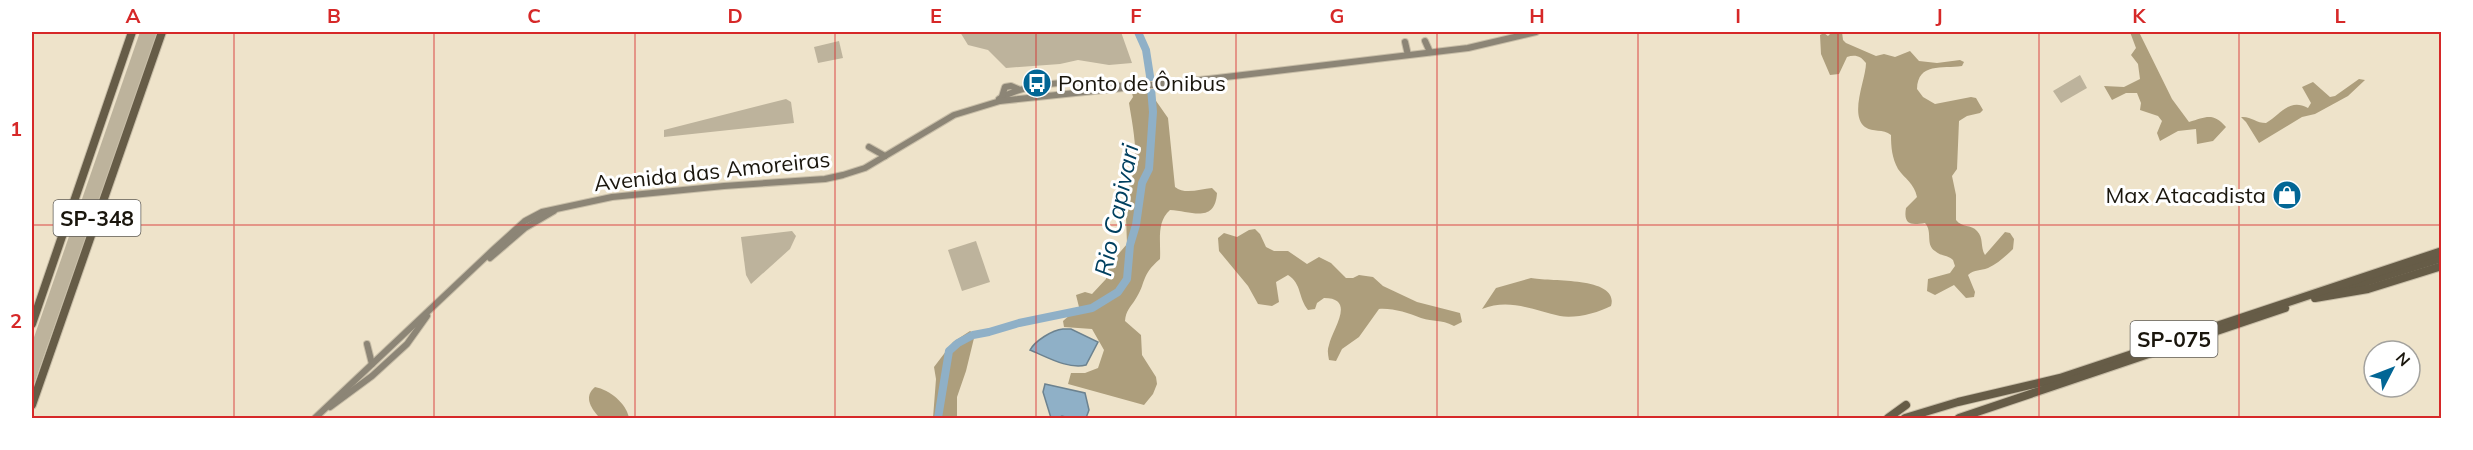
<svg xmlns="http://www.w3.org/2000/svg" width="2473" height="450" font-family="Mulish,sans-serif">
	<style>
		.green { fill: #bdb39c }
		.forest { fill: #ad9e7c }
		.water { fill: #8fb0c7; stroke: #6c828f; stroke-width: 1.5 }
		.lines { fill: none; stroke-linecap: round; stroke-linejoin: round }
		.river { stroke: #8fb0c7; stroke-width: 8 }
		.secondary-casing { stroke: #c8bea8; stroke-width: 8 }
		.highway-casing { stroke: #c8bea8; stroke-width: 10 }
		.secondary { stroke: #8c8576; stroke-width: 6 }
		.highway { stroke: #665c47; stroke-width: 8 }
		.grid { fill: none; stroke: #d62828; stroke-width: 1.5; stroke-opacity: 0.55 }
		.labels { text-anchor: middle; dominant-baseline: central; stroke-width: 6; stroke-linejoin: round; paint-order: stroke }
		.shield { fill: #fff; stroke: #5f5c56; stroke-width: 1.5 }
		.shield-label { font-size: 21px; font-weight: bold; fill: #1a160d }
		.poi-label { font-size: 22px; fill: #1a160d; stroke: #fff; text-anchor: start }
		.street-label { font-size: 22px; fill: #1a160d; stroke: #fff }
		.water-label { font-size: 24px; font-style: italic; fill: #004060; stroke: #fff }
		.neatline { fill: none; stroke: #d62828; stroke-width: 2 }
		.grid-label { font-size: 20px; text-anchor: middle; font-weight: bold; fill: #d62828 }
	</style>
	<rect width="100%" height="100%" fill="#eee3ca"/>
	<g class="green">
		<polygon points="140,32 158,32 32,390 32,343"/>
		<polygon points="960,32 1121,32 1132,63 1109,65 1078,60 1060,64 1006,68 988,50 968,45"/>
		<polygon points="839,41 843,58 818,63 814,47"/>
		<polygon points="2080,75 2087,88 2061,103 2053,91"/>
		<polygon points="786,99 791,102 794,123 664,137 664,130"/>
		<polygon points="792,231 796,236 790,249 751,284 746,275 741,237"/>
		<polygon points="976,241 990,282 962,291 948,250"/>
	</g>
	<g class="forest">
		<path d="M1832,32H1842L1843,40L1846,43L1876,56L1884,54L1895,57L1910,51L1919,61L1937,63L1960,60L1964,62L1962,66C1942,69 1918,62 1917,89L1923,97L1935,104L1971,97L1976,98L1983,110L1980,113L1967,116L1959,121L1957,169L1952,176L1956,195V220C1962,228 1971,224 1977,231C1984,238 1980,247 1985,255L2005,232L2010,233L2014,239L2013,249C2006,256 1997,264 1988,268C1980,271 1975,269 1968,275L1975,292L1974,297L1966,298L1954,285L1935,295L1927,291L1928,279L1950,273L1955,266L1953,260C1948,255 1940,256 1935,251C1925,244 1933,232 1925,223C1912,225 1903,226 1906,208L1917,197C1914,183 1905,179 1898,169C1892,158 1891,147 1891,135C1883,128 1873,133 1865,127C1849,115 1866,79 1866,63C1861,56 1855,54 1847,57L1839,74L1830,75L1821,54L1820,35L1824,33L1828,36Z"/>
		<path d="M2130,32H2139L2172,99L2189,122C2206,117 2213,112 2226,127L2213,141L2197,144L2196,129L2178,131L2160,141L2157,133L2162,121L2158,116L2140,110L2141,103L2137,93H2126L2112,100L2104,86L2124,87L2140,79L2138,64L2131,55L2136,48Z"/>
		<path d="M2359,79L2365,80L2348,96L2315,114L2302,117L2259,143L2246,122L2241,117C2251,116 2256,123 2266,123C2281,114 2289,98 2308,108L2311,103L2302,87L2313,82L2330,97L2335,96Z"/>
		<path d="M1147,88L1168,118L1175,187C1185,195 1200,189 1212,188L1217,193C1215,224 1191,211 1170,210C1156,222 1161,242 1160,259C1140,276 1147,282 1135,300C1130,308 1126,310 1125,321L1141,335L1142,355L1156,377L1157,384L1153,394L1144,405L1068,384L1071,373H1085L1098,368L1104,350L1092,329L1064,327L1063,321L1079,307L1076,295L1085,292L1092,294L1106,279L1109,265L1127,244L1126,218L1120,214C1121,199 1129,189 1133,174C1139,155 1132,122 1129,103L1133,97L1131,89Z"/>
		<path d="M1255,229L1260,234L1266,247L1274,251H1288L1307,264L1319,257L1331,263L1346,278H1353L1359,275L1373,277L1383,286L1417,302L1460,313L1462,322L1454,326C1440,319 1434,322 1421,318C1408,313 1393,308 1379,309L1359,337L1342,349L1336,361L1329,360C1328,355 1327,350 1329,345C1332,330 1357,298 1324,298L1317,303L1315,309L1308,310C1298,298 1302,284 1288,275L1276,282L1279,302L1272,306L1258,304L1248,286L1219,251L1218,238L1224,233L1237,237L1249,230Z"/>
		<path d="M1531,278C1549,282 1620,276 1611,306C1598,313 1574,319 1560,316C1533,310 1509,298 1482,309L1496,288Z"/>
		<polygon points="970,331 975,334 966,371 957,397 957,418 933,418 936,379 934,367 953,342"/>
		<path d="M595,387C610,390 626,403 629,418H600L598,416C590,407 584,396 595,387Z"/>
	</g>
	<g class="water">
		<path d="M1063,329H1071L1098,342L1086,365C1069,370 1045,356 1030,350C1035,341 1052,330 1063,329Z"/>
		<polygon points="1045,384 1085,393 1089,410 1086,418 1069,418 1062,416 1058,418 1051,418 1043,392"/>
	</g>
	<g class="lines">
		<polyline class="river" points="938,418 949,351 958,343 973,335 989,332 1019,323 1092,308 1118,292 1127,279 1130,245 1136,225 1142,183 1149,169 1153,112 1150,76 1146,50 1138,32"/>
		<g class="secondary-casing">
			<g id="secondary">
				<polyline points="1425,41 1430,52"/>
				<polyline points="1405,42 1408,55"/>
				<path d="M999,99C1030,80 1086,80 1121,86"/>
				<polyline points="1001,100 1005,87 1011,86 1018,89"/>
				<polyline points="869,147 885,156"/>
				<polyline points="490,258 525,228 554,211"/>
				<polyline points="367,344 372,364"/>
				<polyline points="330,407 372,376 407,344 427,316"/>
				<polyline points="315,418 493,250 525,221 542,212 612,197 724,186 825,179 843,175 865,168 954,115 1000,101 1209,79 1468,48 1536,32"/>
			</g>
		</g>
		<g class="highway-casing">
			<g id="highway">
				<polyline points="2337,291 2442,258"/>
				<polyline points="2315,298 2368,289 2442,266"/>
				<polyline points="32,324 132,32"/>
				<polyline points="32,405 162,32"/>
				<polyline points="1888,418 1906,405"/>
				<polyline points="1905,418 1958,402 2060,378 2442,251"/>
				<polyline points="1959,418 2285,308"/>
			</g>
		</g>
		<use href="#secondary" class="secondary"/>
		<use href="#highway" class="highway"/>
	</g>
	<path class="grid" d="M234,32V418M434,32V418M635,32V418M835,32V418M1036,32V418M1236,32V418M1437,32V418M1638,32V418M1838,32V418M2039,32V418M2239,32V418M32,225H2442"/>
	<defs>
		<g id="bus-disc" transform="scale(1.5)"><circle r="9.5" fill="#026695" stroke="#fff"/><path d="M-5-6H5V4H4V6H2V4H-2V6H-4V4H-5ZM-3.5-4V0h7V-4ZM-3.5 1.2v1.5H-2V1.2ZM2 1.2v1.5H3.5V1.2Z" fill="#fff"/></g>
		<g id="shop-disc" transform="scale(1.5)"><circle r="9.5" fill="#026695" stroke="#fff"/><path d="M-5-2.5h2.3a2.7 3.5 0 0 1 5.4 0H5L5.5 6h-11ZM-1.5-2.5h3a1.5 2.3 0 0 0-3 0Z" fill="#fff"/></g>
	</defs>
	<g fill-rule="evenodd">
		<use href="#bus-disc" x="1037" y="83"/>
		<use href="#shop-disc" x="2287" y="195"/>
	</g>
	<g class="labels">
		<g class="shield">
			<rect x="53.5" y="200" width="87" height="36" rx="4.5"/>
			<rect x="2130.5" y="321" width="87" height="36" rx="4.5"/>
		</g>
		<g class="shield-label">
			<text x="97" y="218">SP-348</text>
			<text x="2174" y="339">SP-075</text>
		</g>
		<g class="poi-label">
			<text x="1058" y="83">Ponto de Ônibus</text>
			<text x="2266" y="195" text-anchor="end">Max Atacadista</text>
		</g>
		<g class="street-label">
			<text transform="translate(712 171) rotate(-6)">Avenida das Amoreiras</text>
		</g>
		<g class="water-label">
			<text transform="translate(1116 210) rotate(-78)">Rio Capivari</text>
		</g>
	</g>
	<rect width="2473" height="450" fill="none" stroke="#ffffff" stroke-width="66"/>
	<g transform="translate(2392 369) rotate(48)"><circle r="28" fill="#ffffff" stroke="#a3a29e" stroke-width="1.5"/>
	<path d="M0-4.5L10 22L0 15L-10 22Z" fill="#026695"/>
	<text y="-9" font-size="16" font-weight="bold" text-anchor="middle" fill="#1a160d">N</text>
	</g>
	<rect x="33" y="33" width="2407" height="384" class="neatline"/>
	<g class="grid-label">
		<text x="133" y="23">A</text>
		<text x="334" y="23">B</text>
		<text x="534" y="23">C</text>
		<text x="735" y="23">D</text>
		<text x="936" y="23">E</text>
		<text x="1136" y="23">F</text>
		<text x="1337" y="23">G</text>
		<text x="1537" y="23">H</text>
		<text x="1738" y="23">I</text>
		<text x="1939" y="23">J</text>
		<text x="2139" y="23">K</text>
		<text x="2340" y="23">L</text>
		<text x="16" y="136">1</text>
		<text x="16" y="328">2</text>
	</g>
</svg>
